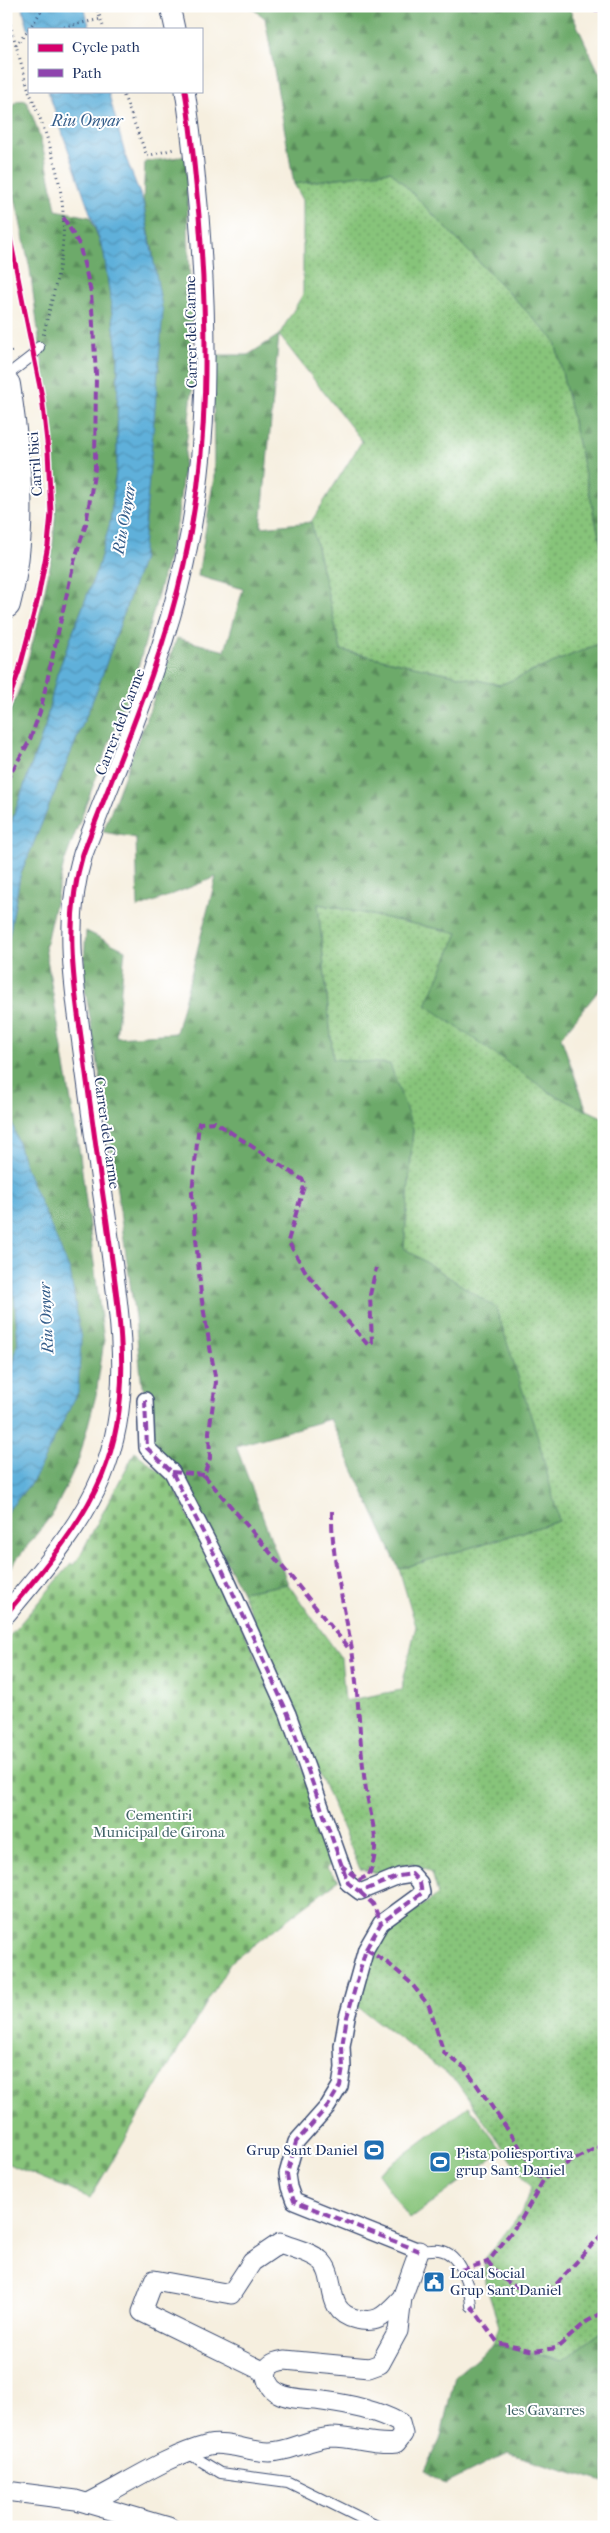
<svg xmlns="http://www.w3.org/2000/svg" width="610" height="2533" font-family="'IM FELL French Canon',serif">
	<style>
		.grass { fill: url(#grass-dots); stroke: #517a6c }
		.forest { fill: url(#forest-firs); stroke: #446c64 }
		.cemetery { fill: url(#cemetery-stones); stroke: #517a6c }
		.pitch { fill: #87c47a; stroke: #517a6c }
		.water { fill: url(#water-waves); stroke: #3d709c }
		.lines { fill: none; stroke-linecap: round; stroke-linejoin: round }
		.service-casing { stroke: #3c4c71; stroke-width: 12 }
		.pedestrian-casing { stroke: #3c4c71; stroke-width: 18 }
		.minor-casing { stroke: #3c4c71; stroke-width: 21 }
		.secondary-casing { stroke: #3c4c71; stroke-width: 30 }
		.path { stroke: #3c4c71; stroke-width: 3; stroke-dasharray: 1 4; stroke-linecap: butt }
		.service { stroke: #fff; stroke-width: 10 }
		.pedestrian { stroke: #fff; stroke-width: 15 }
		.minor { stroke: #fff; stroke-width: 19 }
		.secondary { stroke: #fff; stroke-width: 28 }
		.quiet { stroke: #8e44ad; stroke-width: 4; stroke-dasharray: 8 4; stroke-linecap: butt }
		.cycleway-casing { stroke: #fff; stroke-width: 8 }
		.cycleway { stroke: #d6006c; stroke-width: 5 }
		.labels { text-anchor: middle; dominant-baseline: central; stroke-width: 4; stroke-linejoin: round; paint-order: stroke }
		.street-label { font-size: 15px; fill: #1b2f5e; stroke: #fff }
		.park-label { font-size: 15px; fill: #416368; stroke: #fff }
		.poi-label { font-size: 15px; fill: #1b2f5e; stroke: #fff; text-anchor: start }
		.water-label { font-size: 16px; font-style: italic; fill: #335c89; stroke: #fff }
	</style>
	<defs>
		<pattern id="grass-dots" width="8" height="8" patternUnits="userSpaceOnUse" patternTransform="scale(1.25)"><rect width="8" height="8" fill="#87c47a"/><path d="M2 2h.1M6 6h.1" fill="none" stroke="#6ea067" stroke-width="1.8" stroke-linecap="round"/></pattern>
		<pattern id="forest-firs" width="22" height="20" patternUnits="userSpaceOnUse" patternTransform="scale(1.25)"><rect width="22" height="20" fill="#6daa6a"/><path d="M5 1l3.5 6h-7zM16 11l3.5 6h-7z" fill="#598b5a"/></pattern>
		<pattern id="cemetery-stones" width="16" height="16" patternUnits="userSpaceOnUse" patternTransform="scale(1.25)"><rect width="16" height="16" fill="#87c47a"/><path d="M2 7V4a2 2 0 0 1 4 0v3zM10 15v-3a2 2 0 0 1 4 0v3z" fill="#6ea067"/></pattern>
		<pattern id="water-waves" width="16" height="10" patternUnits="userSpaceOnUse" patternTransform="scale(1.25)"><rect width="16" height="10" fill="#5fb0da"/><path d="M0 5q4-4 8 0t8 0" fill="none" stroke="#4e90b4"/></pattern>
	</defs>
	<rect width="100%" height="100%" fill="#fff"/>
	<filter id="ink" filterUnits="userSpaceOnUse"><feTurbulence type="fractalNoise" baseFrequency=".02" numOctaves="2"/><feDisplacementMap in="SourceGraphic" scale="10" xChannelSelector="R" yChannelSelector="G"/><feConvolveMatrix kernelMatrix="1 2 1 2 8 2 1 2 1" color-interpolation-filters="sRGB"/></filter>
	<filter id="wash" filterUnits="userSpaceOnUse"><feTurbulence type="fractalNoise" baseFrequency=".0096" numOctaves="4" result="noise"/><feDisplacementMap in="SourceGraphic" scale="20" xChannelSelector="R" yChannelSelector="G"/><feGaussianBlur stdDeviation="1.12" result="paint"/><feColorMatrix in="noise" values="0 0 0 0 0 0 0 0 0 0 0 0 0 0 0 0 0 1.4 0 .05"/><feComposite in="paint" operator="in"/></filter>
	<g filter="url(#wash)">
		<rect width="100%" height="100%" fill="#f6efdf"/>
		<g class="grass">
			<polygon points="391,171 555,341 604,558 604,625 600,643 500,685 341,650 311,522 362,441 279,335 303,294 303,200 294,184"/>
			<polygon points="318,904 458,933 549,1092 604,1118 604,2330 562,2361 493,2344 499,2326 485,2282 484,2260 521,2213 531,2188 456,2081 358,2007 366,1968 386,1933 438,1894 432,1873 412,1863 378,1873 360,1869 242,1592 288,1584 341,1658 345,1701 401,1690 416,1626 399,1569 559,1521 496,1308 404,1248 413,1130 333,1059"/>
		</g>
		<g class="forest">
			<polygon points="249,6 568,6 604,83 604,558 555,341 391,171 294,184 265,18"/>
			<path d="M26,100C42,136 49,172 56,210L90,217L104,253L118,357L117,463L110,523L98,567L57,674L45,727L6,837V722L20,687L37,627L52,557L56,507L53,446L30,269L6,154V132L10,113L16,101Z"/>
			<polygon points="186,156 193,384 177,524 140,661 64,863 45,947 80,1155 104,1341 96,1395 79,1459 54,1512 6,1573 6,1513 34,1479 25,1167 6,1102 6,953 20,876 98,687 142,561 153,252 143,202 145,162"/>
			<polygon points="279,335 261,527 311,522 341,650 500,685 600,643 604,657 604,758 600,775 604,783 604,984 561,1037 587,1111 549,1092 426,1005 458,933 318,904 333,1059 390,1064 413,1129 404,1248 496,1308 539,1441 559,1521 399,1569 330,1419 236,1446 288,1584 242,1592 173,1464 151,1446 148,1396 142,1386 135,1318 104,1099 83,977 86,931 125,950 116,1037 176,1033 216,877 138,908 136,838 103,832 177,638 225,651 243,589 198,576 214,477 213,355 248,355"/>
			<polygon points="6,1254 13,1281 18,1342 6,1400"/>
			<polygon points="604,2330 604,2482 508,2453 446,2484 425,2471 440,2440 455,2376 493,2344 562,2361"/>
		</g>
		<polygon class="cemetery" points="135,1452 172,1482 285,1717 333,1861 327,1868 339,1880 231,1962 90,2198 6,2163 6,1640 71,1564 73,1565 78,1559"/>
		<polygon class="pitch" points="469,2106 502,2151 410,2219 378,2174"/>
		<g class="water">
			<polygon points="22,6 84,6 90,29 29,29 29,32"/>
			<polygon points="48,91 108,91 126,158 143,202 163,313 142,561 98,687 20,876 6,953 6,837 45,727 57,674 98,567 110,523 117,463 118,357 104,253"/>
			<polygon points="6,1102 25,1167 70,1271 81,1340 78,1392 34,1479 6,1513 6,1400 18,1342 13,1281 6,1254"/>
		</g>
	</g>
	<g filter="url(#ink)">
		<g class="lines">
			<g class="service-casing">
				<g id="service">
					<polyline points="6,376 32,356 39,347"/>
					<path d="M419,2251C426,2251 433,2249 439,2250C461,2253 470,2289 471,2306"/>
					<polyline points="186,2452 221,2473 288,2482 379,2527"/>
				</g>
			</g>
			<g class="pedestrian-casing">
				<polyline id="pedestrian" points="145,1400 147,1448 172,1472 222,1569 288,1714 348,1883 360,1892 399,1876 412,1874 420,1883 422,1893 381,1923 366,1949 347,2017 342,2046 343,2068 340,2086 328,2106 296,2142 287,2174 289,2187 294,2201 419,2251"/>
			</g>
			<g class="minor-casing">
				<g id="minor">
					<polyline points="170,6 175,29"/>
					<path d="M6,1614C42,1571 80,1528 102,1476C136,1394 118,1308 107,1223C98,1163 90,1104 82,1044C73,981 64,916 83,854C119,758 162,664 184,564C210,450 208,333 199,216C195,175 192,133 185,91"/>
					<path d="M267,2373L142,2312L154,2280L231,2294L252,2262L280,2243C292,2248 311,2252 320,2260C339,2276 322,2311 356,2319C380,2325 386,2313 402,2298"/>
					<polyline points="6,2491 76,2500 169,2527"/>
					<path d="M88,2503C127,2484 166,2456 209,2445C224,2441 252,2452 269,2452C291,2452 310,2438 332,2437C354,2437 375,2446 396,2443L403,2434L400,2423C376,2410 350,2405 323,2401C309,2399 291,2400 278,2393C269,2389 263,2377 268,2368C272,2362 279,2361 285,2360L369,2368L380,2364L398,2331L402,2298L419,2251"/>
				</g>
			</g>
			<g class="secondary-casing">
				<path id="secondary" d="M6,385C17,459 25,531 6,604"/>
			</g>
			<g class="path">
				<polyline points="96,6 104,29"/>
				<polyline points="6,10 29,91"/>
				<polyline points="29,29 45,6"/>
				<polyline points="54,29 101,19"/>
				<polyline points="16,45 29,29"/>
				<path d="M29,91C50,141 69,195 62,250C58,279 50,307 43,336"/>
				<polyline points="122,91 147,156 174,149"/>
				<polyline points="6,352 15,351"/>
			</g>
			<use href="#service" class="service"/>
			<use href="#pedestrian" class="pedestrian"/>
			<use href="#minor" class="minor"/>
			<use href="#secondary" class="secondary"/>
			<g class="quiet">
				<polyline points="584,6 589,10 604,10"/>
				<polyline points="6,781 29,742 40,712 74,562 86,524 95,468 96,374 91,292 79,244 63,217"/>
				<polyline points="145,1400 147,1448 172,1472 222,1569 288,1714 348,1883 360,1892 399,1876 412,1874 420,1883 422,1893 381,1923 366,1949 347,2017 342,2046 343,2068 340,2086 328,2106 296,2142 287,2174 289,2187 294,2201 419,2251"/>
				<polyline points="172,1472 204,1475 210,1458 209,1432 216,1382 201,1295 192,1193 199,1123 215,1122 303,1180 304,1186 288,1241 307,1274 368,1345 372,1343 370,1295 376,1268"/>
				<polyline points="204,1475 291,1577 350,1650"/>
				<path d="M332,1511C331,1558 344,1604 352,1650C359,1694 359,1739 365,1783C369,1816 383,1842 369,1875L359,1880L342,1866"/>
				<polyline points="360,1892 373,1904 381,1923"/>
				<polyline points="366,1949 389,1964 411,1983 429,2006 444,2053 465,2068 526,2156 534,2174 544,2179"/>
				<path d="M604,2144L564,2165L544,2179L522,2218L488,2262C508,2286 517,2291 549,2292L604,2232"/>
				<polyline points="461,2270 488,2262"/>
				<polyline points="471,2306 498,2343 534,2351 557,2348 586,2322 604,2312"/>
			</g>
			<g class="cycleway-casing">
				<g id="cycleway">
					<polyline points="6,218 42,397 48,451 51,513 48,545 38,598 19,671 6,707"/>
					<path d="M6,1614C42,1571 80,1528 102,1476C136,1394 118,1308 107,1223C98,1163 90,1104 82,1044C73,981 64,916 83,854C119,758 162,664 184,564C210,450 208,333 199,216C195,175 192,133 185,91"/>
				</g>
			</g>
			<use href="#cycleway" class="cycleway"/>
		</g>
	</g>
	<defs>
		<g id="stadium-square" transform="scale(1.125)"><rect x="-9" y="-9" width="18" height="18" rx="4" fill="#1f6fb2" stroke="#fff"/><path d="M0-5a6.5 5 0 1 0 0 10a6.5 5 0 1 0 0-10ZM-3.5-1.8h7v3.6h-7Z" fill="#fff"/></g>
		<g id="civic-square" transform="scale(1.125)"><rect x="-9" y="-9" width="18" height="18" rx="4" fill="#1f6fb2" stroke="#fff"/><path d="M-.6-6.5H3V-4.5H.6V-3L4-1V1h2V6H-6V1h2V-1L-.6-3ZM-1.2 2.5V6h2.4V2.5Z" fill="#fff"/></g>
	</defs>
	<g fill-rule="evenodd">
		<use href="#stadium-square" x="374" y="2150"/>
		<use href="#stadium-square" x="440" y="2162"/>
		<use href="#civic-square" x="434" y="2282"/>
	</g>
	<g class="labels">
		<g class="street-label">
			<text transform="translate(191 332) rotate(-91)">Carrer del Carme</text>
			<text transform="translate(35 464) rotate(-94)">Carril bici</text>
			<text transform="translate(120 722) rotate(-69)">Carrer del Carme</text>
			<text transform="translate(107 1133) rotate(82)">Carrer del Carme</text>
		</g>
		<g class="park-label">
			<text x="159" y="1815">Cementiri<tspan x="159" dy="17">Municipal de Girona</tspan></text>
			<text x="546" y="2410">les Gavarres</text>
		</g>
		<g class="poi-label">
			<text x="358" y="2150" text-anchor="end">Grup Sant Daniel</text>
			<text x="456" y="2153">Pista poliesportiva<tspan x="456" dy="17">grup Sant Daniel</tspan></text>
			<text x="450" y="2273">Local Social<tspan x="450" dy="17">Grup Sant Daniel</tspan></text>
		</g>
		<g class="water-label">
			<text x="87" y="120">Riu Onyar</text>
			<text transform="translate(124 519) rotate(-80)">Riu Onyar</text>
			<text transform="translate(46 1318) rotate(-93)">Riu Onyar</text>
		</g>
	</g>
	<rect width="610" height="2533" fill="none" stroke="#fff" stroke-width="25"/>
	<rect x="28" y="28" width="175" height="65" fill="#ffffff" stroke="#a4acbf"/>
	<rect x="38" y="44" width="25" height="8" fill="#d6006c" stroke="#a4acbf"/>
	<text x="72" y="52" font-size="15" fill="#1b2f5e">Cycle path</text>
	<rect x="38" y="69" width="25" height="8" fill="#8e44ad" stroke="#a4acbf"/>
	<text x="72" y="78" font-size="15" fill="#1b2f5e">Path</text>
</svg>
